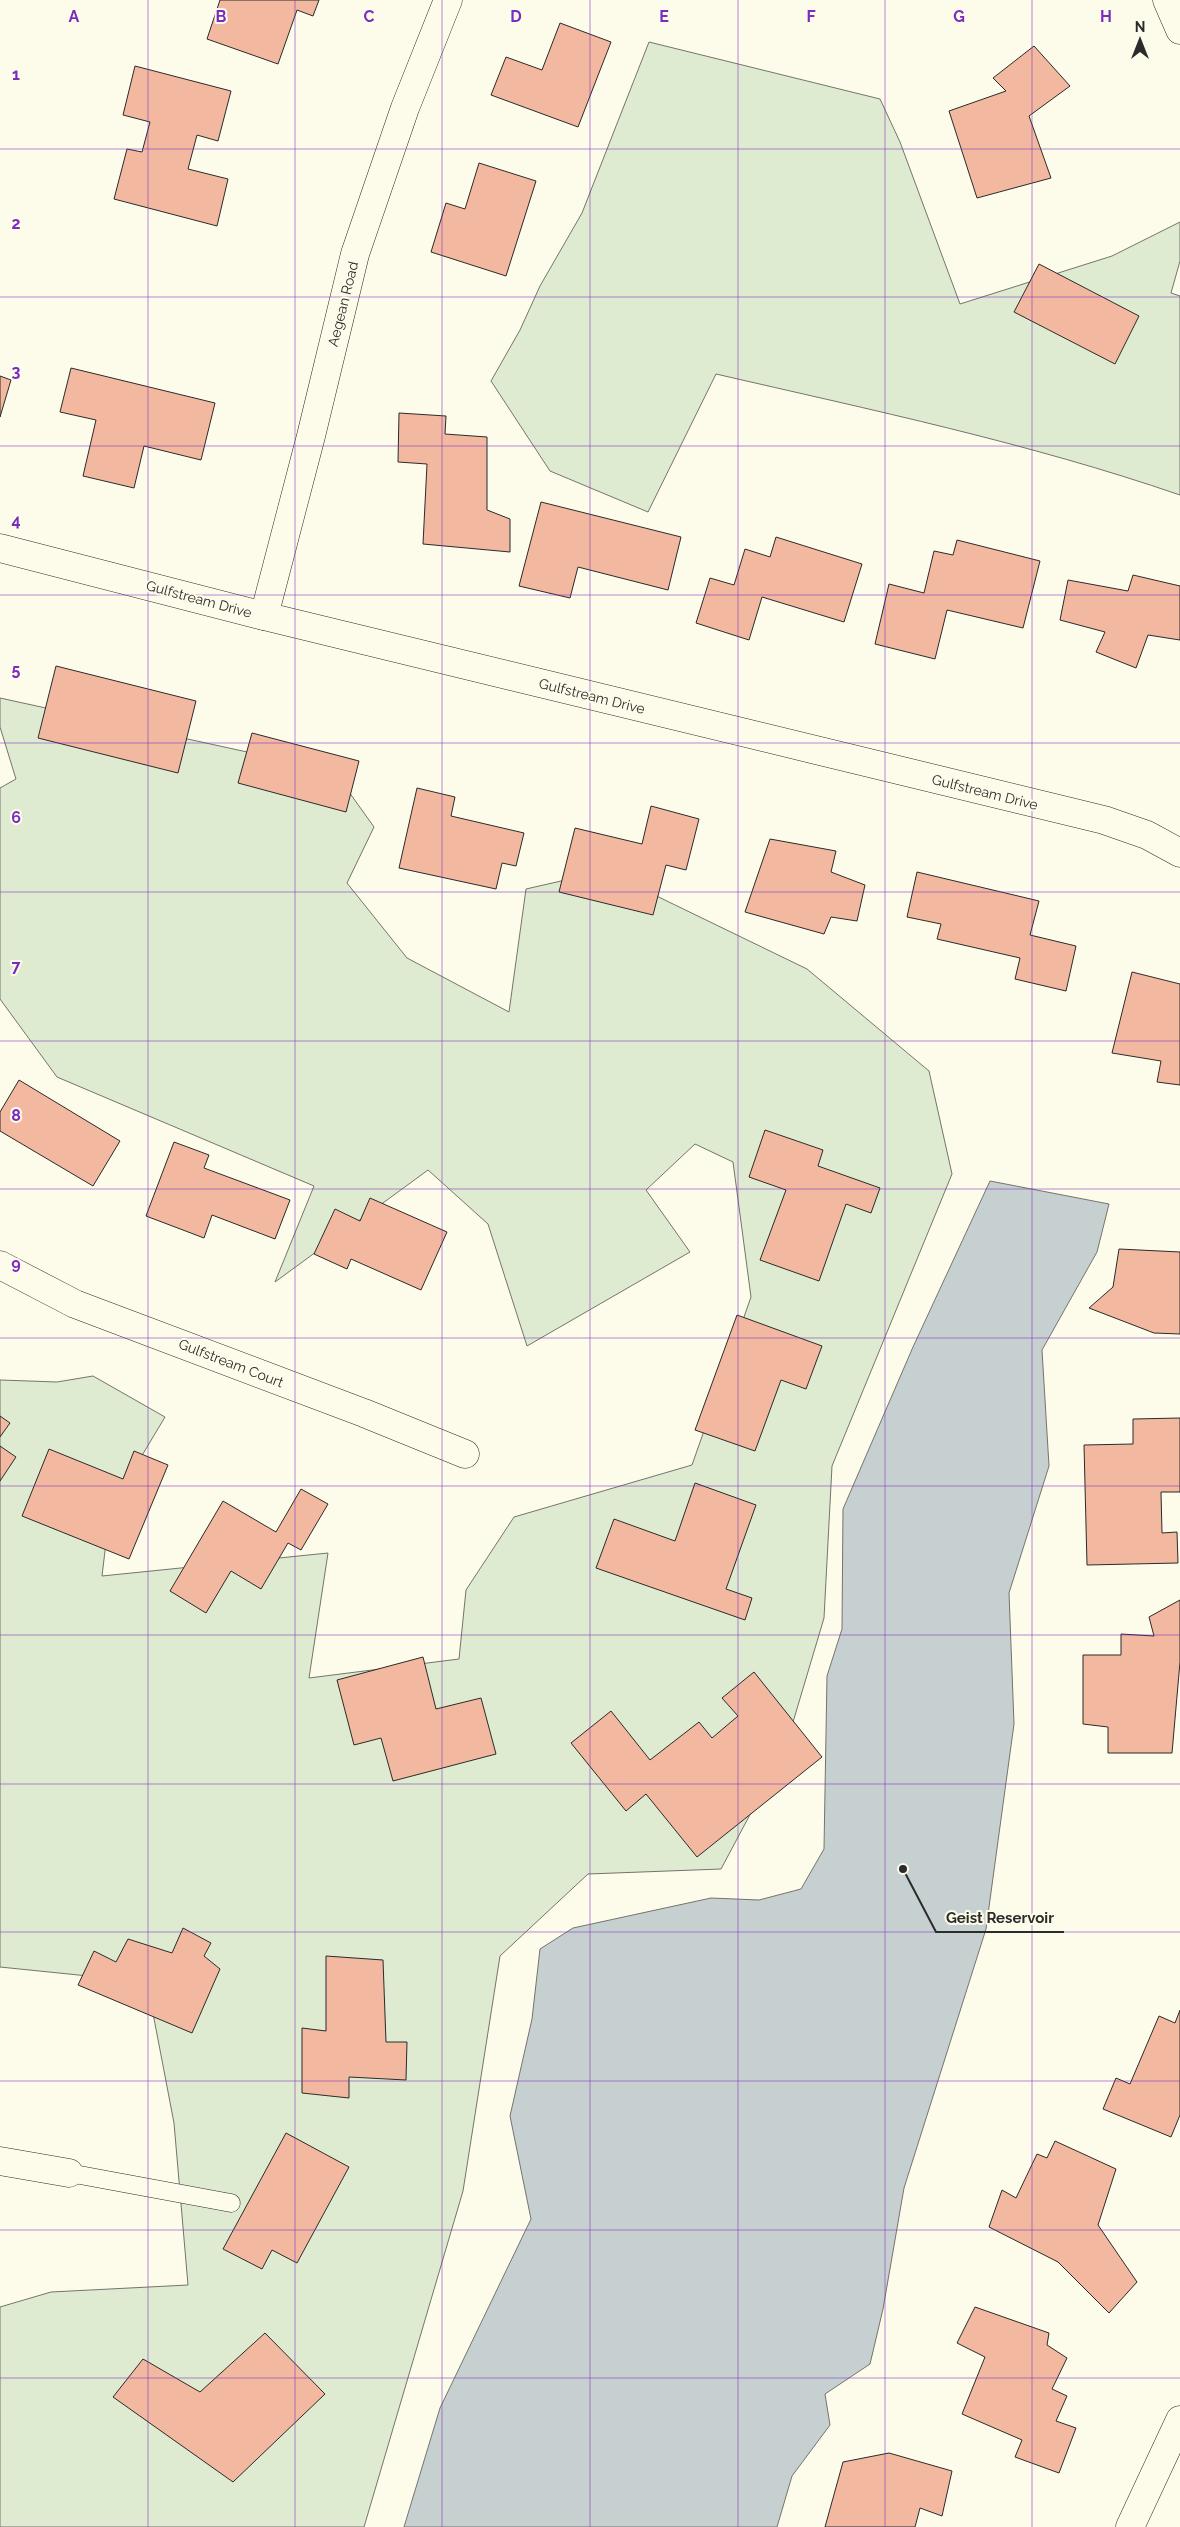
<svg xmlns="http://www.w3.org/2000/svg" width="1180" height="2527" font-family="Raleway,sans-serif">
	<style>
		.green { fill: #deebd1; stroke: #74746e }
		.water { fill: #c7d0d0; stroke: #74746e }
		.building { fill: #f2b8a0; stroke: #2b2b2b }
		.lines { fill: none; stroke-linecap: round; stroke-linejoin: round }
		.service-casing { stroke: #2b2b2b; stroke-width: 19 }
		.minor-casing { stroke: #2b2b2b; stroke-width: 29 }
		.service { stroke: #fdfbea; stroke-width: 18 }
		.minor { stroke: #fdfbea; stroke-width: 28 }
		.grid { fill: none; stroke: #7b2cbf; stroke-width: 1; stroke-opacity: 0.55 }
		.labels { text-anchor: middle; dominant-baseline: central; stroke-width: 4; stroke-linejoin: round; paint-order: stroke }
		.street-label { font-size: 14px; fill: #2b2b2b; stroke: #fdfbea }
		.grid-label { font-size: 16px; text-anchor: middle; font-weight: bold; fill: #7b2cbf; stroke: #fdfbea; stroke-width: 4; stroke-linejoin: round; paint-order: stroke }
		.leader { fill: none; stroke: #2b2b2b; stroke-width: 2 }
		.callout-dot { fill: #2b2b2b; stroke: #fdfbea; stroke-width: 2 }
		.callout-label { font-size: 15px; text-anchor: middle; font-weight: bold; fill: #2b2b2b; stroke: #fdfbea; stroke-width: 4; stroke-linejoin: round; paint-order: stroke }
	</style>
	<rect width="100%" height="100%" fill="#fdfbea"/>
	<g class="green">
		<path d="M649,42L880,99L900,142L960,304L1112,256L1180,222V261L1171,293L1180,296V495C1029,443 872,410 716,374L648,512L550,471L491,381L520,330L540,286L582,213Z"/>
		<polygon points="0,698 334,771 374,827 347,883 407,958 509,1012 526,889 605,871 807,969 929,1071 952,1174 832,1466 824,1618 785,1749 721,1869 588,1874 500,1956 463,2191 364,2527 0,2527 0,2307 51,2292 188,2285 174,2123 147,1982 0,1967 0,1380 57,1382 93,1376 165,1417 110,1509 102,1576 328,1553 309,1678 459,1659 466,1590 514,1517 692,1465 751,1297 733,1162 695,1144 646,1190 690,1252 527,1346 488,1224 428,1170 275,1282 314,1186 57,1077 0,999 0,788 16,779 0,727"/>
	</g>
	<polygon class="water" points="990,1181 1109,1204 1097,1252 1042,1350 1049,1466 1009,1593 1014,1724 986,1929 904,2188 883,2309 870,2364 825,2394 830,2425 792,2476 777,2527 404,2527 440,2408 531,2219 510,2116 532,2019 540,1949 573,1928 711,1898 759,1900 801,1889 824,1849 827,1676 842,1629 843,1509 913,1347"/>
	<g class="building">
		<polygon points="220,0 319,0 313,16 297,10 278,64 207,39"/>
		<polygon points="560,23 611,42 578,127 491,95 506,57 542,70"/>
		<polygon points="1034,46 1070,86 1029,116 1051,178 977,198 949,111 1006,91 993,78"/>
		<polygon points="135,66 231,91 218,141 197,135 188,169 228,179 217,226 114,199 127,149 142,152 150,122 123,115"/>
		<polygon points="479,163 536,181 506,276 431,252 446,203 465,209"/>
		<polygon points="1039,264 1139,316 1115,364 1014,312"/>
		<polygon points="71,368 215,403 201,460 144,446 134,488 83,476 96,420 60,412"/>
		<polygon points="0,376 11,380 0,417"/>
		<polygon points="399,413 446,416 445,434 487,437 487,510 510,519 510,552 423,544 427,464 398,462"/>
		<polygon points="541,502 681,537 668,590 578,567 570,598 519,586"/>
		<polygon points="776,537 862,564 844,622 762,597 749,640 696,623 710,578 734,585 745,549 770,557"/>
		<polygon points="957,540 1040,561 1023,628 947,610 935,659 875,644 889,584 924,593 934,551 953,555"/>
		<polygon points="1133,575 1180,586 1180,640 1148,635 1136,668 1096,652 1105,632 1060,620 1068,580 1128,591"/>
		<polygon points="56,666 196,701 178,773 38,738"/>
		<polygon points="252,733 359,761 346,812 238,783"/>
		<polygon points="417,788 455,797 451,816 524,833 516,866 502,863 496,889 399,868"/>
		<polygon points="651,806 699,819 686,870 666,865 653,915 559,892 575,828 642,844"/>
		<polygon points="770,839 836,851 831,872 865,885 857,921 831,917 824,934 745,912"/>
		<polygon points="917,872 1039,901 1030,935 1076,946 1066,991 1015,979 1020,958 937,939 941,924 907,917"/>
		<polygon points="1132,972 1180,984 1180,1085 1157,1082 1161,1061 1112,1053"/>
		<polygon points="19,1080 120,1141 93,1186 0,1131 0,1112"/>
		<polygon points="765,1130 823,1150 818,1166 880,1188 871,1213 846,1204 819,1281 760,1260 786,1190 749,1177"/>
		<polygon points="174,1142 209,1155 204,1168 290,1200 275,1239 212,1215 204,1238 146,1216"/>
		<polygon points="370,1198 447,1232 421,1290 351,1259 347,1269 314,1254 335,1209 360,1221"/>
		<polygon points="1119,1249 1180,1252 1180,1334 1154,1333 1089,1308 1113,1287"/>
		<polygon points="737,1315 822,1346 806,1389 781,1380 755,1451 695,1430"/>
		<polygon points="0,1416 10,1423 0,1437"/>
		<polygon points="1180,1418 1180,1492 1161,1492 1162,1533 1177,1532 1178,1563 1087,1565 1084,1445 1133,1444 1133,1419"/>
		<polygon points="0,1446 16,1457 0,1481"/>
		<polygon points="49,1449 123,1479 134,1451 168,1465 129,1559 22,1516"/>
		<polygon points="695,1483 756,1505 726,1589 752,1598 745,1620 596,1568 614,1519 675,1541"/>
		<polygon points="301,1489 328,1504 301,1550 288,1543 261,1589 231,1571 206,1613 170,1591 223,1501 276,1532"/>
		<polygon points="1180,1600 1180,1662 1172,1753 1108,1753 1108,1727 1083,1724 1083,1655 1121,1655 1121,1634 1154,1636 1149,1617"/>
		<polygon points="423,1657 436,1709 481,1698 496,1754 393,1781 381,1738 354,1745 337,1680"/>
		<polygon points="754,1672 822,1757 697,1857 646,1794 626,1811 571,1743 611,1711 650,1760 699,1722 712,1738 738,1716 722,1698"/>
		<polygon points="183,1928 211,1943 204,1956 220,1969 192,2033 78,1985 94,1951 116,1962 128,1939 172,1953"/>
		<polygon points="326,1956 383,1960 386,2042 407,2042 406,2080 349,2077 349,2098 302,2093 302,2028 326,2031"/>
		<polygon points="1180,2010 1180,2115 1171,2137 1103,2109 1116,2078 1130,2084 1159,2016 1175,2023"/>
		<polygon points="286,2133 349,2167 297,2263 272,2250 262,2269 223,2249"/>
		<polygon points="1055,2141 1116,2169 1098,2225 1137,2282 1109,2313 1058,2262 989,2227 1002,2190 1016,2198 1037,2154 1047,2158"/>
		<polygon points="975,2307 1049,2333 1047,2345 1067,2358 1052,2389 1067,2396 1056,2421 1076,2428 1059,2473 1015,2457 1022,2440 962,2414 985,2357 957,2343"/>
		<polygon points="265,2333 325,2394 233,2482 113,2397 143,2359 200,2392"/>
		<polygon points="889,2453 952,2471 942,2516 920,2508 915,2527 825,2527 843,2462"/>
	</g>
	<g class="lines">
		<g class="service-casing">
			<polyline id="service" points="69,2173 231,2203"/>
		</g>
		<g class="minor-casing">
			<g id="minor">
				<polyline points="1167,0 1180,30"/>
				<polyline points="0,548 264,616 1104,820 1147,835 1180,853"/>
				<polyline points="264,616 311,436 355,254 405,108 448,0"/>
				<polyline points="0,1265 75,1304 364,1413 465,1454"/>
				<polyline points="0,2161 69,2173"/>
				<polyline points="1130,2527 1180,2420"/>
			</g>
		</g>
		<use href="#service" class="service"/>
		<use href="#minor" class="minor"/>
	</g>
	<path class="grid" d="M148,0V2527M295,0V2527M442,0V2527M590,0V2527M738,0V2527M885,0V2527M1032,0V2527M0,149H1180M0,297H1180M0,446H1180M0,595H1180M0,743H1180M0,892H1180M0,1041H1180M0,1189H1180M0,1338H1180M0,1486H1180M0,1635H1180M0,1784H1180M0,1932H1180M0,2081H1180M0,2230H1180M0,2378H1180"/>
	<g class="labels">
		<g class="street-label">
			<text transform="translate(343 304) rotate(-76)">Aegean Road</text>
			<text transform="translate(199 599) rotate(15)">Gulfstream Drive</text>
			<text transform="translate(592 696) rotate(14)">Gulfstream Drive</text>
			<text transform="translate(985 792) rotate(14)">Gulfstream Drive</text>
			<text transform="translate(231 1363) rotate(21)">Gulfstream Court</text>
		</g>
	</g>
	<g class="grid-label">
		<text x="74" y="22">A</text>
		<text x="221" y="22">B</text>
		<text x="369" y="22">C</text>
		<text x="516" y="22">D</text>
		<text x="664" y="22">E</text>
		<text x="811" y="22">F</text>
		<text x="959" y="22">G</text>
		<text x="1106" y="22">H</text>
		<text x="16" y="80">1</text>
		<text x="16" y="229">2</text>
		<text x="16" y="377">3</text>
		<text x="16" y="526">4</text>
		<text x="16" y="675">5</text>
		<text x="16" y="823">6</text>
		<text x="16" y="972">7</text>
		<text x="16" y="1121">8</text>
		<text x="16" y="1269">9</text>
	</g>
	<path class="leader" d="M903 1869L936 1932H1064"/>
	<circle class="callout-dot" cx="903" cy="1869" r="5"/>
	<g class="callout-label">
		<text x="1000" y="1923">Geist Reservoir</text>
	</g>
	<g transform="translate(1140 40)" stroke="#fdfbea" stroke-width="4" paint-order="stroke">
	<path d="M0-4L9 19L0 12L-9 19Z" fill="#2b2b2b"/>
	<text y="-8" font-size="14" font-weight="bold" text-anchor="middle" fill="#2b2b2b">N</text>
	</g>
</svg>
